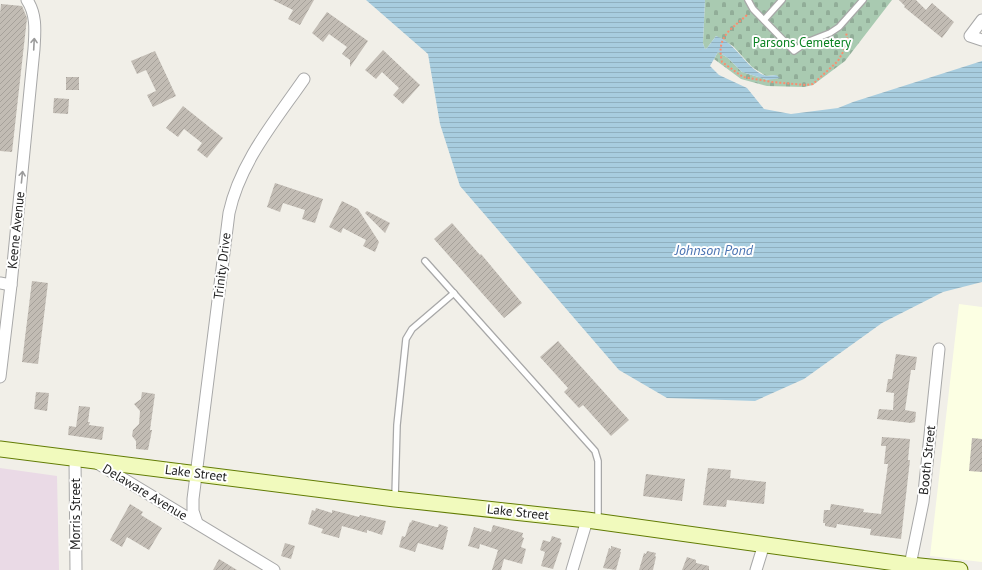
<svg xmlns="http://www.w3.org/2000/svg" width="982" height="570" font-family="'PT Sans',sans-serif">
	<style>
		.industrial { fill: #eadae6 }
		.education { fill: #fcffe3 }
		.cemetery { fill: url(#cemetery-stones) }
		.water { fill: url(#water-rules) }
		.building { fill: url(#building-hatch) }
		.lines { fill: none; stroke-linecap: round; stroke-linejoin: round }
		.lane-casing { stroke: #a8a8a8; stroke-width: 8 }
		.street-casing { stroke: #a8a8a8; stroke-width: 13 }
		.secondary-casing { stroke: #627c04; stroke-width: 17 }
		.path { stroke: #fb8d6f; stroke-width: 2; stroke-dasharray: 2 2; stroke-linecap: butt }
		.lane { stroke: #fff; stroke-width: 5.5 }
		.street { stroke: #fff; stroke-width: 11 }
		.secondary { stroke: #f1fabd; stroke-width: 15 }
		.oneway { stroke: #9b9b9b }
		.labels { text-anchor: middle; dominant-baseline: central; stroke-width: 4; stroke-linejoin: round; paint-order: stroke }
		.park-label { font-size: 13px; fill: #0b8322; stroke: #fff }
		.street-label { font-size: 13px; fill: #212121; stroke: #fff }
		.water-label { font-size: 14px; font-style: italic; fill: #4b74b3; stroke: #fff }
	</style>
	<defs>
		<pattern id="cemetery-stones" width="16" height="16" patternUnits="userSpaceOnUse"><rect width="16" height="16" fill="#a9cab1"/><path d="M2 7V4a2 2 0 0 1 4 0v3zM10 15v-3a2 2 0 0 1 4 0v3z" fill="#91ad98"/></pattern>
		<pattern id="water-rules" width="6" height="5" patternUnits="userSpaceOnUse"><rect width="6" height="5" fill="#a8cddf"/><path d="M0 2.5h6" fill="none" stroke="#90b0bf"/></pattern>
		<pattern id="building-hatch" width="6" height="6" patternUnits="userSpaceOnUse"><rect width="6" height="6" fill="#c2bcb4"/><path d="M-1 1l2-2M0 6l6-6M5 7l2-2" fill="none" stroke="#a6a19a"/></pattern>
	</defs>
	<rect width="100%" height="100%" fill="#f1efe8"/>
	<polygon class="industrial" points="0,468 57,476 59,570 0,570"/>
	<polygon class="education" points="959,304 982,307 982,562 930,556"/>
	<polygon class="cemetery" points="705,0 892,0 845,61 813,85 804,87 767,86 741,79 714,59 718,52 728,58 742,72 768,80 776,75 766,76 752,67 733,46 716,36 707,48 705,49 703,43"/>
	<path class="water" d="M366,0H705L703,43L705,49L707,48L716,36C737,43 748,72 767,76C770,76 774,75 776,75L780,78L768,80L742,72L728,58L718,52L710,66L719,75L747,88L764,109L791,114L838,108L853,102L982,61V282L943,292L882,323L804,379L755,401L667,398L619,370L460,186L440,124L428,54Z"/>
	<g class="building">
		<polygon points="273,0 314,0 300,25 288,19 293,10"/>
		<polygon points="899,0 916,0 926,10 932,3 954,22 942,38 904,7 905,6"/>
		<polygon points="1,4 22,6 27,18 12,152 0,151 0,14"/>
		<polygon points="327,12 368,41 350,67 350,60 342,54 347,47 329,34 323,42 312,33"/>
		<polygon points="383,50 420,85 403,104 393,95 399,88 382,72 376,79 365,70"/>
		<polygon points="155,51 176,96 153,107 147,95 156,91 146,70 137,74 131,61"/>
		<rect x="66" y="77" width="13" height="13"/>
		<polygon points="54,98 69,99 68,114 53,113"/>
		<polygon points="183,106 223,138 207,158 197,150 202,143 184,129 178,137 166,128"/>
		<polygon points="275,183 323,199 315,223 302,219 305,210 283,203 280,212 267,207"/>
		<polygon points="342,201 358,209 379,242 375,252 363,246 366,240 343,228 341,233 329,227"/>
		<polygon points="367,211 390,223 385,233 365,213"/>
		<polygon points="452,223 480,255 481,254 522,303 504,318 434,239"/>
		<polygon points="32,281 48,283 38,364 22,362"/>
		<polygon points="558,341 629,420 611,436 583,405 579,408 564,392 568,388 540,357"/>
		<polygon points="896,354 917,357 915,370 911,370 905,410 916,412 915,422 911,423 877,419 879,409 893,410 894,393 886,392 888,379 892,379"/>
		<polygon points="36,392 49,393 47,411 34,409"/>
		<polygon points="142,392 155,394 150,430 152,430 148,450 136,449 136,441 132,436 133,430 139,424 140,411 134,404 141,399"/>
		<polygon points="79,406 90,407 88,422 90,422 89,425 104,427 102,440 68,435 69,426 76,427"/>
		<polygon points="882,437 910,439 908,460 910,460 901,539 870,535 871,529 837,524 836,528 825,526 825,523 823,523 824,510 830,510 831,504 864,509 863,512 881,514 888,464 884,464 886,446 881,446"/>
		<polygon points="972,438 982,439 982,472 969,471"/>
		<polygon points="708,468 731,470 730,478 766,482 764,504 727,500 726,507 703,505"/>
		<polygon points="646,474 685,479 682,501 643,496"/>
		<polygon points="130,504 143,512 141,515 162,528 149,550 127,537 122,547 110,540"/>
		<polygon points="316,508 332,513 332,510 359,517 360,515 386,521 382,535 367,530 367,533 342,526 339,538 321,533 323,529 308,524 312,510 315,511"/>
		<polygon points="412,520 436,527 438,527 439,524 448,527 447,530 448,530 443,550 418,543 415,552 399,547 402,536 405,537 410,522 411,523"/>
		<polygon points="493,525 523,533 522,537 524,538 521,547 526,549 522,564 504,559 501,570 492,570 498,550 480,544 479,549 468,546 474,527 491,532"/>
		<polygon points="552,536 561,539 560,542 562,543 553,569 541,566 545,552 540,550 543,540 550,542"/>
		<polygon points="285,543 295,546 291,559 281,556"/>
		<polygon points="611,546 621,549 620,552 621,552 616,570 603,568 609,548 611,549"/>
		<polygon points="647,551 656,553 655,556 656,557 653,570 639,570 644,553 646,554"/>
		<polygon points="687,557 696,560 696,563 709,566 709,570 682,570"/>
		<polygon points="219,559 237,570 213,570"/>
	</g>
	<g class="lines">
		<g class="lane-casing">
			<g id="lane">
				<polyline points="748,0 753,9 794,51 807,42 830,33 839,27 863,0"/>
				<polyline points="764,20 782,0"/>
				<polyline points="425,261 595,451 598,461 598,521"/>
				<polyline points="395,498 397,425 406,339 412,329 454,293"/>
			</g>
		</g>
		<g class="street-casing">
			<g id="street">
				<polyline points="982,20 970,36 982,40"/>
				<polyline points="0,283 11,285"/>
				<path d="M0,377L11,285L34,49C35,32 37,15 27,0"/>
				<polyline points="75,458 76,570"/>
				<polyline points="97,463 274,570"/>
				<path d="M197,523L193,511V499L229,213C240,162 275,121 304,79"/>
				<polyline points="572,570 587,520"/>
				<polyline points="756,570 764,544"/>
				<polyline points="909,570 923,502 939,349"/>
			</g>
		</g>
		<g class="secondary-casing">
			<polyline id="secondary" points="0,449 395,499 587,520 910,565 960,570"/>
		</g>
		<path class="path" d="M747,15C730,30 716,37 722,62L743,77L772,82L806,85L813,84L838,61L848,43L846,32"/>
		<use href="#lane" class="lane"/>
		<use href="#street" class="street"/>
		<use href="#secondary" class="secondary"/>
	</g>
	<defs><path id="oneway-shaft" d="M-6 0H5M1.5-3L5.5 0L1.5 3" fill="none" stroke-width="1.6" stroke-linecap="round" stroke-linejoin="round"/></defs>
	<g class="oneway">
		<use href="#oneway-shaft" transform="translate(34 44) rotate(-87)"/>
		<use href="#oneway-shaft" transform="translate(22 177) rotate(-84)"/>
	</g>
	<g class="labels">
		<g class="park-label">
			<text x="802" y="42">Parsons Cemetery</text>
		</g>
		<g class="street-label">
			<text transform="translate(16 230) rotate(-84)">Keene Avenue</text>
			<text transform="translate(222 266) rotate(-83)">Trinity Drive</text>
			<text transform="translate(927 460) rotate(-84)">Booth Street</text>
			<text transform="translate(196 473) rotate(7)">Lake Street</text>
			<text transform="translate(145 492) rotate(31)">Delaware Avenue</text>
			<text transform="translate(518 512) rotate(6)">Lake Street</text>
			<text transform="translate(75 514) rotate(-90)">Morris Street</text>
		</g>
		<g class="water-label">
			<text x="714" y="250">Johnson Pond</text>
		</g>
	</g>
</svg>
